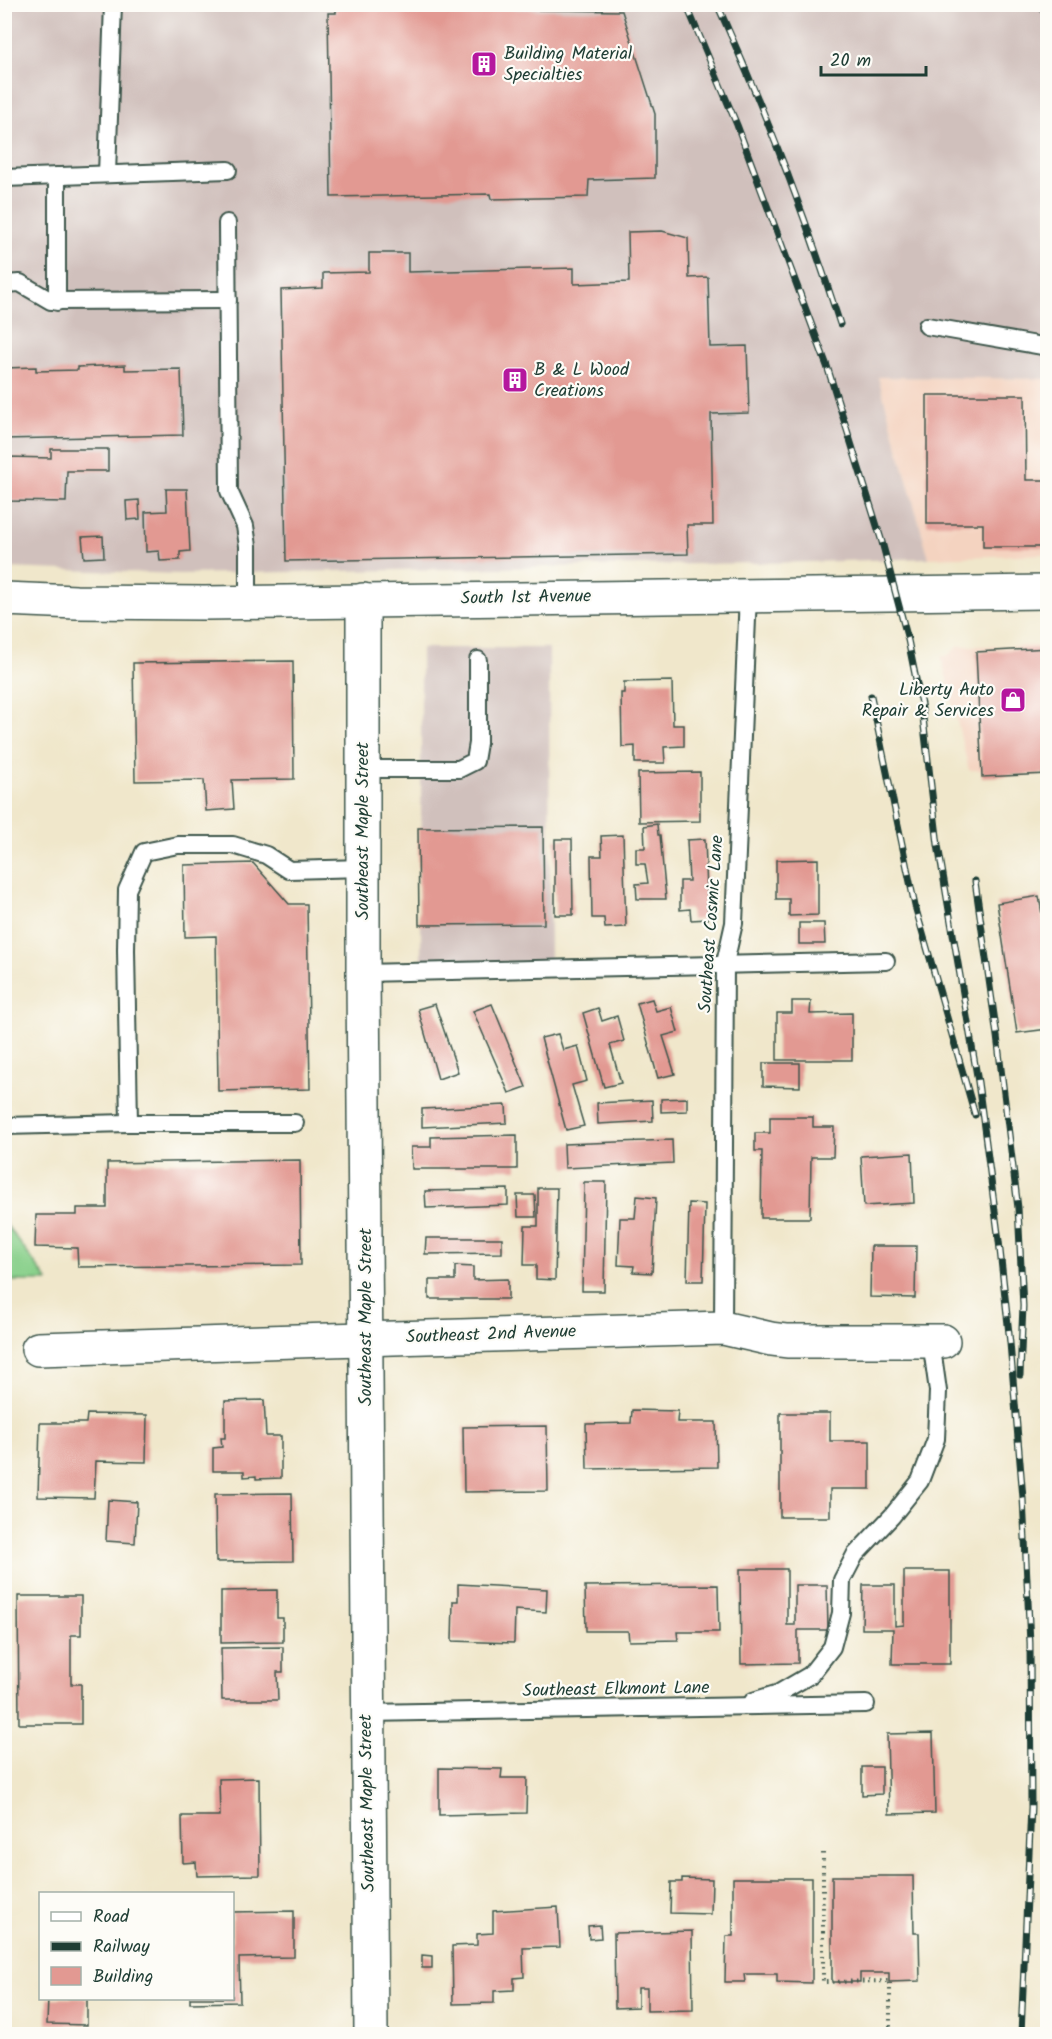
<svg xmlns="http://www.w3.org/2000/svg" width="1052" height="2039" font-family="Kalam,sans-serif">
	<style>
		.built { fill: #f4d3c0 }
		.industrial { fill: #d0c0bc }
		.green { fill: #89d08b; stroke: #548660; stroke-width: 1.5 }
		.building { fill: #e29992 }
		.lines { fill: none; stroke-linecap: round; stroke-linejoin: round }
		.lane-casing { stroke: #3e564b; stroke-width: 20 }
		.street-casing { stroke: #3e564b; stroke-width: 36 }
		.primary-casing { stroke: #3e564b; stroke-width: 36 }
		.path { stroke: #3e564b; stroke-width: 4; stroke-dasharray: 1.5 4.5; stroke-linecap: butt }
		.lane { stroke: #fff; stroke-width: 16 }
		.street { stroke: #fff; stroke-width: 33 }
		.primary { stroke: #fff; stroke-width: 33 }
		.rail-casing { stroke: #1f3d34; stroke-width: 7 }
		.rail { stroke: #fdfcf7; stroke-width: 4.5; stroke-dasharray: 14; stroke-linecap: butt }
		.labels { text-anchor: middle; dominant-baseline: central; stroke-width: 4.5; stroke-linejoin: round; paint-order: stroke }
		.poi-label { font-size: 18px; fill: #1f3d34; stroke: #fdfcf7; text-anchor: start }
		.street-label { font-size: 18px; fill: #1f3d34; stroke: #fdfcf7 }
	</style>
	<rect width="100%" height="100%" fill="#fdfcf7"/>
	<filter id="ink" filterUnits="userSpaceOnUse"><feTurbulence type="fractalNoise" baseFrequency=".0167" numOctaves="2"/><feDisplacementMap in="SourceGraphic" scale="12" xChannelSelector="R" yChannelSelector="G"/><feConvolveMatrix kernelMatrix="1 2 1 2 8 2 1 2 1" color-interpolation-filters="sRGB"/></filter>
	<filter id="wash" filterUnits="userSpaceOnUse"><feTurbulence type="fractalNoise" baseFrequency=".008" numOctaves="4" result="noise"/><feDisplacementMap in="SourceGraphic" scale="24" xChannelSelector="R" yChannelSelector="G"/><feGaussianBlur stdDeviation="1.35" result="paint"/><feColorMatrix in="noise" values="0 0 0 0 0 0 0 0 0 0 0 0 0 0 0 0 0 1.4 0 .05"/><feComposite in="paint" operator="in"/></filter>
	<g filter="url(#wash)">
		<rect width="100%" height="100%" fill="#f0e7cb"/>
		<g class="built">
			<polygon points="878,377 1047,379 1047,554 929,558"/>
			<polygon points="959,646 1047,646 1047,770 969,770 941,656 947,656"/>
		</g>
		<g class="industrial">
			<polygon points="5,5 1047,5 1047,379 878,377 929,558 812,562 180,574 5,568"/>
			<polygon points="421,648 549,648 550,963 421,964"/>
		</g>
		<polygon class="green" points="5,1223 48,1281 5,1281"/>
		<g id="blocks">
			<g class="building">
				<polygon points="336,4 487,4 487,9 622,11 655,114 655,178 589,180 588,197 491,199 490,194 331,197 328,13 336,13"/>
				<polygon points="662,231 688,238 689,278 708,277 710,347 747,346 749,413 711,414 713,525 687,525 688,554 286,561 281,290 323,288 323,273 369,272 369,253 408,253 408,272 574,268 574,284 629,282 628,232"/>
				<polygon points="125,365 125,370 181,369 183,435 4,439 4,368 36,367 36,371 78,370 78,367"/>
				<polygon points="927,395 1025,395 1026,480 1048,480 1048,547 983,547 983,524 927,524"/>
				<polygon points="51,449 108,449 108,471 67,471 66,502 8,501 8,457 51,458"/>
				<polygon points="166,489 187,489 190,551 180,552 180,560 160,561 159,551 146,552 145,512 167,511"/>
				<polygon points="139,500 140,519 127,520 126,501"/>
				<polygon points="103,536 104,557 84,558 82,537"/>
				<polygon points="1048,648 1048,774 982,777 976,652"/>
				<polygon points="293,661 294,779 232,780 234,809 206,811 204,780 135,781 133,663"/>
				<polygon points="672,681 673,725 684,725 684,746 664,747 665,763 635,763 635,746 622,747 621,693 624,693 624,682"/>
				<polygon points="700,772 700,821 639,822 638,773"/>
				<polygon points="657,824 658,835 660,835 666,899 637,899 636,884 648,883 645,864 636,864 636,848 645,848 644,826"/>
				<polygon points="543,827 544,924 419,925 418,828"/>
				<polygon points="623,835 626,927 605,928 604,918 592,918 591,856 602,856 601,836"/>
				<polygon points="555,839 572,839 573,915 555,915"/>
				<polygon points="705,839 708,919 691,920 690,909 680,910 680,881 689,881 687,840"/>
				<polygon points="818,859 818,915 789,916 789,899 776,899 776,860"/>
				<polygon points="253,863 289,904 307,904 310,1089 218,1091 216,936 185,937 184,865"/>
				<polygon points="1039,896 1048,951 1048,1029 1017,1033 997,903"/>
				<polygon points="799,923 824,923 825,944 799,944"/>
				<polygon points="652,999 656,1011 671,1007 678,1032 663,1036 675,1074 658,1078 637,1003"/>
				<polygon points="792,1001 811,1001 810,1014 852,1013 852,1060 777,1060 777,1013 792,1013"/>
				<polygon points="435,1004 458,1072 438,1079 418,1009"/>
				<polygon points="492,1004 526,1087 509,1093 473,1011"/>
				<polygon points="598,1008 602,1021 617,1016 624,1041 610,1045 621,1083 604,1087 583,1013"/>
				<polygon points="558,1034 563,1050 578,1046 587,1081 572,1085 584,1126 566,1130 541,1038"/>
				<polygon points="763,1063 800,1063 800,1087 763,1086"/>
				<polygon points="687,1098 687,1111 661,1112 661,1099"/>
				<polygon points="652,1100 653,1121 598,1124 597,1103"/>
				<polygon points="506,1105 507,1123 422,1127 422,1109"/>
				<polygon points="770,1117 813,1117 813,1127 834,1127 833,1157 811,1157 810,1218 761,1218 762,1151 755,1151 755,1133 770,1133"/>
				<polygon points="517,1135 517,1169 412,1169 411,1147 431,1147 431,1137"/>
				<polygon points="672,1140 673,1163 565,1168 564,1144"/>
				<polygon points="912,1153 914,1203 864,1206 861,1156"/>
				<polygon points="300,1160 301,1265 78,1267 77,1248 35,1247 36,1215 77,1215 77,1208 107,1208 107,1163"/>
				<polygon points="584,1182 606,1182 604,1291 582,1291"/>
				<polygon points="538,1188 557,1188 555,1280 536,1279 536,1265 524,1265 525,1226 538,1226"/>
				<polygon points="508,1189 508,1205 426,1208 425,1191"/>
				<polygon points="517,1195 535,1195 536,1217 518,1217"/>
				<polygon points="637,1196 656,1198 652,1273 633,1272 634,1266 618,1265 620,1218 635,1218"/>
				<polygon points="689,1203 705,1204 703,1281 687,1281"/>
				<polygon points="426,1238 502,1238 502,1253 425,1254"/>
				<polygon points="871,1246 916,1246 915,1298 870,1297"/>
				<polygon points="455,1266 473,1267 473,1280 508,1279 508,1299 429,1299 429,1280 455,1280"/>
				<polygon points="264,1400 266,1436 281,1436 281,1478 256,1479 256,1476 244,1477 244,1471 213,1471 213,1448 222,1447 221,1438 225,1438 225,1401"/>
				<polygon points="632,1410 678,1411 677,1422 716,1422 717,1467 587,1469 586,1424 631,1423"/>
				<polygon points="780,1413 830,1413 830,1441 870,1441 870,1489 830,1489 830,1517 780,1517"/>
				<polygon points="87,1414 147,1415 146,1462 96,1461 94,1498 38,1497 40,1423 86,1423"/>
				<polygon points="547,1426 548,1491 464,1492 463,1427"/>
				<polygon points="292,1493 293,1561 216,1562 215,1494"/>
				<polygon points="108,1500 137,1502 135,1543 106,1541"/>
				<polygon points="740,1569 787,1569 787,1625 795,1625 795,1585 827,1585 828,1630 798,1630 798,1663 741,1664"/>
				<polygon points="904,1571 950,1571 950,1664 892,1664 893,1629 862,1629 863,1585 895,1585 895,1626 904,1625"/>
				<polygon points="458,1584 547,1589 546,1612 515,1610 514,1643 452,1641 453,1601 458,1601"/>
				<polygon points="718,1585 719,1632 677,1632 678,1640 629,1641 628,1631 586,1631 585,1586"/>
				<polygon points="277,1590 277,1618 283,1618 283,1642 221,1643 221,1591"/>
				<polygon points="18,1596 81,1596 81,1635 71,1635 71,1684 81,1684 81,1724 19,1724"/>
				<polygon points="283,1647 283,1672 277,1672 278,1700 222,1700 221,1648"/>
				<polygon points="933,1733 935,1813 889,1814 887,1734"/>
				<polygon points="862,1767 882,1767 882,1794 862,1795"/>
				<polygon points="439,1768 502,1769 501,1778 527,1778 526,1813 439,1815"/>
				<polygon points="259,1778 260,1875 197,1876 196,1862 183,1863 182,1816 220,1816 219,1779"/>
				<polygon points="832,1876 913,1876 914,1933 919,1933 920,1981 889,1982 889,1973 860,1973 860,1982 832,1982"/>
				<polygon points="682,1878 712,1879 711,1914 670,1913 671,1882 682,1882"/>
				<polygon points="733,1878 812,1878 812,1983 777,1982 777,1974 744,1974 745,1982 725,1982 726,1936 733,1936"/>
				<polygon points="558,1907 560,1947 523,1948 524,1977 514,1978 514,1990 494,1991 494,2003 453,2004 452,1946 477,1945 477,1934 493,1933 493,1911"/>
				<polygon points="294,1911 294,1957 239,1958 240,2002 190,2003 190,1998 232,1998 232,1912"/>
				<polygon points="600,1925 601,1938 589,1939 588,1926"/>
				<polygon points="692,1931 693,2010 647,2011 647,1988 638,1988 638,2007 615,2008 614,1933"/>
				<polygon points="422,1955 432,1956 432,1968 422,1968"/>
				<polygon points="48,1998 87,1998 87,2025 47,2024"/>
			</g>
		</g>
	</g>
	<g filter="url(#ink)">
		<use href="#blocks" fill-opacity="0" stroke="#3e564b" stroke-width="1.5"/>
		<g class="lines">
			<g class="lane-casing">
				<g id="lane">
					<polyline points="107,174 113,4"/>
					<polyline points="4,178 228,170"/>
					<polyline points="227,223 229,491 245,526 248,546 248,603"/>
					<polyline points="4,284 20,283 51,301 228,300"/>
					<polyline points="57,302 57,176"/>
					<polyline points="927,326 1048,347"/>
					<polyline points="363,769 459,769 475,761 478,743 478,660"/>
					<polyline points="363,973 886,961"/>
					<polyline points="295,1123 129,1123 126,950 127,890 144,852 178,845 233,845 266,855 289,870 363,868"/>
					<polyline points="4,1126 129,1123"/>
					<polyline points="723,1328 725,963 734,923 748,595"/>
					<polyline points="753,1701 779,1693 810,1675 832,1647 841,1613 842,1580 855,1555 892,1516 920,1481 936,1439 938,1391 931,1341"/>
					<polyline points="368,1713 866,1704"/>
				</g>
			</g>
			<g class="street-casing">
				<g id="street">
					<polyline points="363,600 363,973 371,2034"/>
					<polyline points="38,1349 723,1328 771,1339 787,1341 943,1341"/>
				</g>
			</g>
			<g class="primary-casing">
				<polyline id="primary" points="4,599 76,602 204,603 1048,592"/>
			</g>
			<polyline class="path" points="823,1853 823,1982 890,1981 890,2034"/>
			<use href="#lane" class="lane"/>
			<use href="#street" class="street"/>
			<use href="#primary" class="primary"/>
			<g class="rail-casing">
				<g id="rail">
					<polyline points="686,4 737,125 827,366 882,542 908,640 922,709 938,845 978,1082 999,1241 1010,1343 1023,1498 1030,1643 1031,1807 1021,2034"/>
					<path d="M717,4C764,108 805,215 840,324"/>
					<polyline points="1037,4 1048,16"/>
					<polyline points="871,696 915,906 975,1115"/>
					<polyline points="975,881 997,1036 1018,1208 1023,1306 1020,1375"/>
				</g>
			</g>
			<use href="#rail" class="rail"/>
		</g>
	</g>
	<defs>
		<g id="building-square" transform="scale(1.35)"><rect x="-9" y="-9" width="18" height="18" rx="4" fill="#b5179e" stroke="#fdfcf7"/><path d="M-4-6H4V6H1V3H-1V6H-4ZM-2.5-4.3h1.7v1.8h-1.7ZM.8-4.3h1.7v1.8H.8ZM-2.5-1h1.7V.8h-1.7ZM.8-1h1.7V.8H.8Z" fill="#fff"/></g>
		<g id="shop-square" transform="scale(1.35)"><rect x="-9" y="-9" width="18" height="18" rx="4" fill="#b5179e" stroke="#fdfcf7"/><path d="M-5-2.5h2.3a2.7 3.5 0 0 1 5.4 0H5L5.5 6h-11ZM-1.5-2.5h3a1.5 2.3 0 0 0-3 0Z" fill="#fff"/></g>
	</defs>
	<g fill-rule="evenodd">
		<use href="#building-square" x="484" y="64"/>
		<use href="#building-square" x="515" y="380"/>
		<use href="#shop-square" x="1013" y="700"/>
	</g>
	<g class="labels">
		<g class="poi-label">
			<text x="504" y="54">Building Material<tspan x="504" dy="21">Specialties</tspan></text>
			<text x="534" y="370">B &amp; L Wood<tspan x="534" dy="21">Creations</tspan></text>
			<text x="994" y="690" text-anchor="end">Liberty Auto<tspan x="994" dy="21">Repair &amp; Services</tspan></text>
		</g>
		<g class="street-label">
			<text transform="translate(526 598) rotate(-1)">South 1st Avenue</text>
			<text transform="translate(363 831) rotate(-90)">Southeast Maple Street</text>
			<text transform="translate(712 924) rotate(-86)">Southeast Cosmic Lane</text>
			<text transform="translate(366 1317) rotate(-90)">Southeast Maple Street</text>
			<text transform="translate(491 1335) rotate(-2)">Southeast 2nd Avenue</text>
			<text transform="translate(616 1690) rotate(-1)">Southeast Elkmont Lane</text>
			<text transform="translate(368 1803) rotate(-91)">Southeast Maple Street</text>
		</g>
	</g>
	<rect width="1052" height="2039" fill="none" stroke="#fdfcf7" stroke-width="24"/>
	<rect x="39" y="1892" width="195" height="108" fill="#fdfcf7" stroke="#a4b0a9" stroke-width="1.5"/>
	<rect x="51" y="1912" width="30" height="9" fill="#ffffff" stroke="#a4b0a9" stroke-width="1.5"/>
	<text x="93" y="1922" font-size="18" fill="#1f3d34">Road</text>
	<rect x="51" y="1942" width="30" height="9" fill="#1f3d34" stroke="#a4b0a9" stroke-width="1.5"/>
	<text x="93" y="1952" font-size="18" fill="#1f3d34">Railway</text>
	<rect x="51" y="1967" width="30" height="18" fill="#e29992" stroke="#a4b0a9" stroke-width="1.5"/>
	<text x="93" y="1982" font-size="18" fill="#1f3d34">Building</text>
	<path d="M821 66v9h105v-9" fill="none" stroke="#1f3d34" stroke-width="3"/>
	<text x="830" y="66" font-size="18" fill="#1f3d34" stroke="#fdfcf7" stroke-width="4.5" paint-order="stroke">20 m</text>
</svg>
